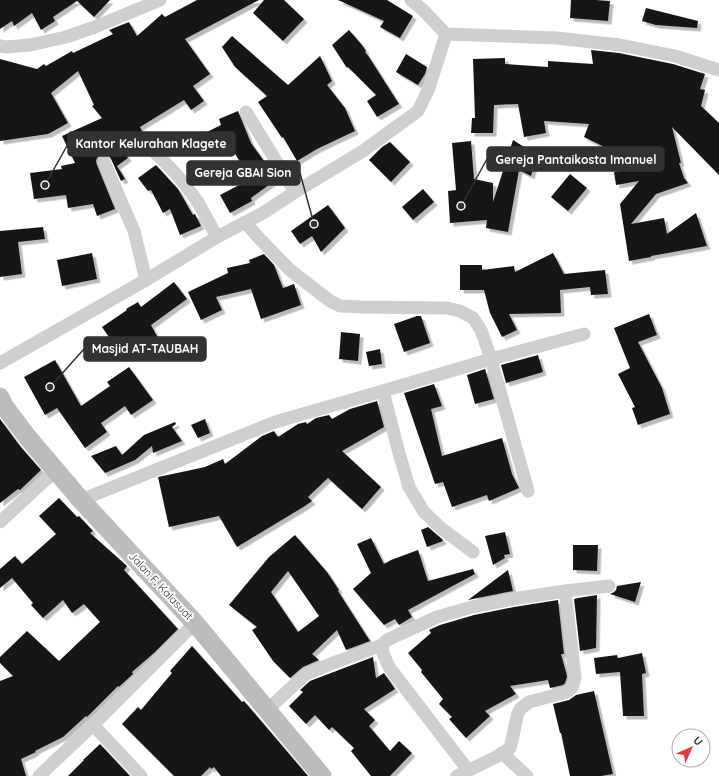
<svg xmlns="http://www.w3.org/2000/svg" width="719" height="776" font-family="Quicksand,sans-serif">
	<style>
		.building { fill: #191919; fill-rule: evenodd; filter: url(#shadow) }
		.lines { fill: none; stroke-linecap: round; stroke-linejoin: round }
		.street { stroke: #cfcfcf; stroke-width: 13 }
		.secondary { stroke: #bcbcbc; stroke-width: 19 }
		.labels { text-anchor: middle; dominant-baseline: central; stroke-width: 4; stroke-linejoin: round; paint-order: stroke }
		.street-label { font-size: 11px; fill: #323232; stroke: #fff }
		.leader { fill: none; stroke: #323232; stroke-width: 1.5 }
		.callout-dot { fill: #323232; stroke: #fff; stroke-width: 1.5 }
		.callout { fill: #323232; stroke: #323232; stroke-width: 1.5 }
		.callout-label { font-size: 12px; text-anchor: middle; font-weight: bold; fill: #fff }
	</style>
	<defs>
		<filter id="shadow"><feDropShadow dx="3.5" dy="3.5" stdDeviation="0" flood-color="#0004"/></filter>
	</defs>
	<rect width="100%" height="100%" fill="#fff"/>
	<g class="building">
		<polygon points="0,0 110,0 94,17 77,1 53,17 55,21 41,30 32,13 14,26 12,21 0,29"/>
		<polygon points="197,0 259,0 185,39 210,74 193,86 204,101 191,110 184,100 140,127 142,131 119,143 128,158 117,166 125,179 121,181 111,159 109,156 105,154 100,155 97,158 96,161 97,165 115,209 97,216 93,204 68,208 66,195 34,199 30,173 62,169 61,166 75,163 62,136 102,118 92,106 94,105 78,71 51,93 68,123 48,134 0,141 0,59 37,69 44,64 46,66 72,51 73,53 113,34 109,30 129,22 137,36 162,14 165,17"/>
		<polygon points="264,0 284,0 304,19 283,41 253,13"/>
		<polygon points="338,0 387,0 413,16 400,38 380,27 384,21"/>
		<polygon points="571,0 596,0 610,1 608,21 570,18"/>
		<polygon points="646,8 698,21 697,28 656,25 642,21"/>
		<polygon points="349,30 362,45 366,51 365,52 369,57 399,104 377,117 367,101 376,95 348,67 347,68 332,45"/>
		<polygon points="232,36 288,85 320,56 332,81 327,85 345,108 355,131 317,149 297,161 283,137 282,138 258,102 267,96 235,67 222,47"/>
		<polygon points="591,50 619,53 673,64 705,74 700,89 705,90 701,106 719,123 719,175 672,127 681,163 679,163 684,178 688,183 656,194 631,224 664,218 667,234 696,213 707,246 651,256 651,257 629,261 620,204 639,181 616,185 614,172 645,167 584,137 589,124 544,121 546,133 524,137 518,104 494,105 493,133 471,133 472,118 475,118 473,59 505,58 505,64 548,67 548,61 593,64"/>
		<polygon points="406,54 427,67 425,74 418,85 396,72"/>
		<polygon points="238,111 251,143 277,179 251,198 252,201 230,213 220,195 249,180 248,178 249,177 228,142 208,153 199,136 221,125 219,119"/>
		<polygon points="513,140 537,155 531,176 519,170 508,232 486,228 487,220 450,223 448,191 456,190 452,143 471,141 474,179 493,183 493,202"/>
		<polygon points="390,142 410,162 391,182 369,160 382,147"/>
		<polygon points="156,165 178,189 193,215 195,214 201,226 180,235 170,209 163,213 151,190 148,191 138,178"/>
		<polygon points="570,174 587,188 568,211 551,197"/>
		<polygon points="423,189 434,202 413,220 402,207"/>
		<polygon points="328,205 345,228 321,252 312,236 300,244 291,231"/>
		<polygon points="43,227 45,239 18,242 22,274 0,277 0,231"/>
		<polygon points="92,253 97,279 62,286 57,260"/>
		<polygon points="553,253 564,274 605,270 608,294 591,295 590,287 560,290 561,313 509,314 517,330 502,337 490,313 484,290 460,290 460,265 482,265 482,270 514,266 515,272"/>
		<polygon points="264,254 274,265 283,288 294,284 301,305 261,319 251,289 216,297 222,310 201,320 188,292 228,273 227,268 250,263 249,260"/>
		<polygon points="174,282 187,299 151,325 158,338 146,345 144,341 122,356 102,327 127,310 126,309 138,302 141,307"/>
		<polygon points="649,314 657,335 638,342 662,388 670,414 638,425 632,408 635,407 618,374 630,368 614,328"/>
		<polygon points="417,316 421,316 430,343 404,352 394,324"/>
		<polygon points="341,332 360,334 358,361 339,359"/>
		<polygon points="380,349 382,364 369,366 366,352"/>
		<polygon points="538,355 543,372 506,383 501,365"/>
		<polygon points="55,360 81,406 110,386 107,382 129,367 153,400 131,415 125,406 101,423 107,432 85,448 57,408 45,415 24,377"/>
		<polygon points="485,369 494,399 475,404 467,375"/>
		<polygon points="434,384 442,406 431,409 442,456 502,438 512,474 519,488 489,501 487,495 452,507 443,482 435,484 404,393"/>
		<polygon points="377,401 384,427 342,451 381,487 362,509 328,478 308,497 312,501 305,506 237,547 219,516 169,527 158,477 163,476 205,467 223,459 225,464 262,436 274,431 278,437 298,424 306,422 307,424 316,418 329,415 332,419 350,409"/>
		<polygon points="0,419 20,446 41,470 20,490 18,489 0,503"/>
		<polygon points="205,419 210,433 198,438 191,425"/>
		<polygon points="175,422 176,424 172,427 182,441 153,453 152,446 135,460 105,473 91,456 116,446 122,455 144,435"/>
		<polygon points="59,498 77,517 79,516 93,531 90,533 127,566 124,570 178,629 154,653 132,672 133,674 121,685 119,687 118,686 87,717 86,716 63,737 35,751 36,752 21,759 26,776 0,776 0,681 13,676 0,663 0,657 27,631 59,661 100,622 84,604 72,613 63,600 43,618 31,605 33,603 12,578 0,588 0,569 15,556 22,564 56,534 39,516"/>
		<polygon points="428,527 442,539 443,541 427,547 421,530"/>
		<polygon points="505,532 510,554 504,555 505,558 493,565 485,536"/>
		<path d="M295,535L327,572L339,590L338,591L370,641L346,650L337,630L312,654L319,660L303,667L290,678L273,661L252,630L257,627L229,605L269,557ZM288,571L319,616L298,632L271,592Z"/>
		<polygon points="371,538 384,564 391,560 418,550 428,581 473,569 475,574 408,610 412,617 399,625 395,619 384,625 353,589 371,573 357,544"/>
		<polygon points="573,545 598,545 597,571 573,570"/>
		<polygon points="508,570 513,591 468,600"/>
		<polygon points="641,582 635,602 610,594 614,592 616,590 617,586"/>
		<polygon points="597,595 596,648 580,651 574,599 578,598"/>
		<polygon points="558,600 564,654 561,654 566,672 567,677 565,683 563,685 550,688 548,680 510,686 516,694 485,711 490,716 466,738 449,719 452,717 439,704 443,699 421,672 422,670 408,653 431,633 429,630 440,625 474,615 514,607"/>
		<polygon points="192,646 242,702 244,701 308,776 221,776 214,767 211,769 210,767 201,776 174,776 122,724 138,707 141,710 172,673 170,671"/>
		<polygon points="642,653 646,673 642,674 644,716 623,716 620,672 596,674 594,658 617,655 618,658"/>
		<polygon points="373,657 376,678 384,673 395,689 364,709 375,720 369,726 390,751 399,741 412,753 390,776 371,776 351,751 354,748 332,727 329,730 315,715 306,724 289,706 303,692 300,690 310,681"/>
		<polygon points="594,691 613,774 601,776 570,776 561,733 560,733 553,704 569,700 576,695"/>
		<polygon points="100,744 130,776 68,776 84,760 83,760"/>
	</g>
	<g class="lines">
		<g class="street">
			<polyline points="411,0 423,10 446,34 556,38 620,45 675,56 719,70"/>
			<polyline points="0,46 6,47 30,45 66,37 95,27 160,0"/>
			<polyline points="246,112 295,192"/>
			<path d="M153,151C170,166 184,182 197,201C204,212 210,225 217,237"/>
			<polyline points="104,162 134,231 146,280"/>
			<polyline points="245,222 258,237 290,270 330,301 340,306 362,307 447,308 460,311 473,318 481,330 491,359 528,491"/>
			<polyline points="0,363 146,280 217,237 263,213 295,192 363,151 418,111 429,88 446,34"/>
			<polyline points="383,391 399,453 409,487 424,512 442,529 473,552"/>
			<polyline points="81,500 275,422 383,391 491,359 584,334"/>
			<polyline points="0,522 56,470"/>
			<polyline points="267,710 306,674 333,663 382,645"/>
			<polyline points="93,725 141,776"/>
			<polyline points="502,753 527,776"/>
			<polyline points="468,770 389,667 383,653 382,645 387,640 437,617 472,607 513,599 565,591 609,586"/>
			<polyline points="39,776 93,725 195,623"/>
			<polyline points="457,776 496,757 510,748 513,736 517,716 520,709 529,702 567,692 572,688 575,678 565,591"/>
		</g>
		<polyline class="secondary" points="0,397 4,406 29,439 81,500 195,623 317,770 322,776"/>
	</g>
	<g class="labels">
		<g class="street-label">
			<text transform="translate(161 586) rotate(47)">Jalan F. Kalasuat</text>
		</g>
	</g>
	<path class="leader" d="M45 185L68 144M461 206L487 159M314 224L300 173M50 387L84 349"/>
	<g class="callout-dot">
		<circle cx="45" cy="185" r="4"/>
		<circle cx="461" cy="206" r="4"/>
		<circle cx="314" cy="224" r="4"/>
		<circle cx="50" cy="387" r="4"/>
	</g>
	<g class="callout">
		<rect x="68" y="132" width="167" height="24" rx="4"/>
		<rect x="487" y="147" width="177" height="24" rx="4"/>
		<rect x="187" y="161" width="113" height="24" rx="4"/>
		<rect x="84" y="337" width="122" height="24" rx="4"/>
	</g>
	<g class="callout-label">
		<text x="151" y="148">Kantor Kelurahan Klagete</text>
		<text x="576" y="164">Gereja Pantaikosta Imanuel</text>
		<text x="243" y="177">Gereja GBAI Sion</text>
		<text x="145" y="353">Masjid AT-TAUBAH</text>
	</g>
	<g transform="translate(691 748) rotate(45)"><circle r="19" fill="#ffffff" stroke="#adadad"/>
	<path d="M0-3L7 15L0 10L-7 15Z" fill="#e43c39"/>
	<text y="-6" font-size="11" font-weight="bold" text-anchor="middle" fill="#323232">U</text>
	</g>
</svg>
